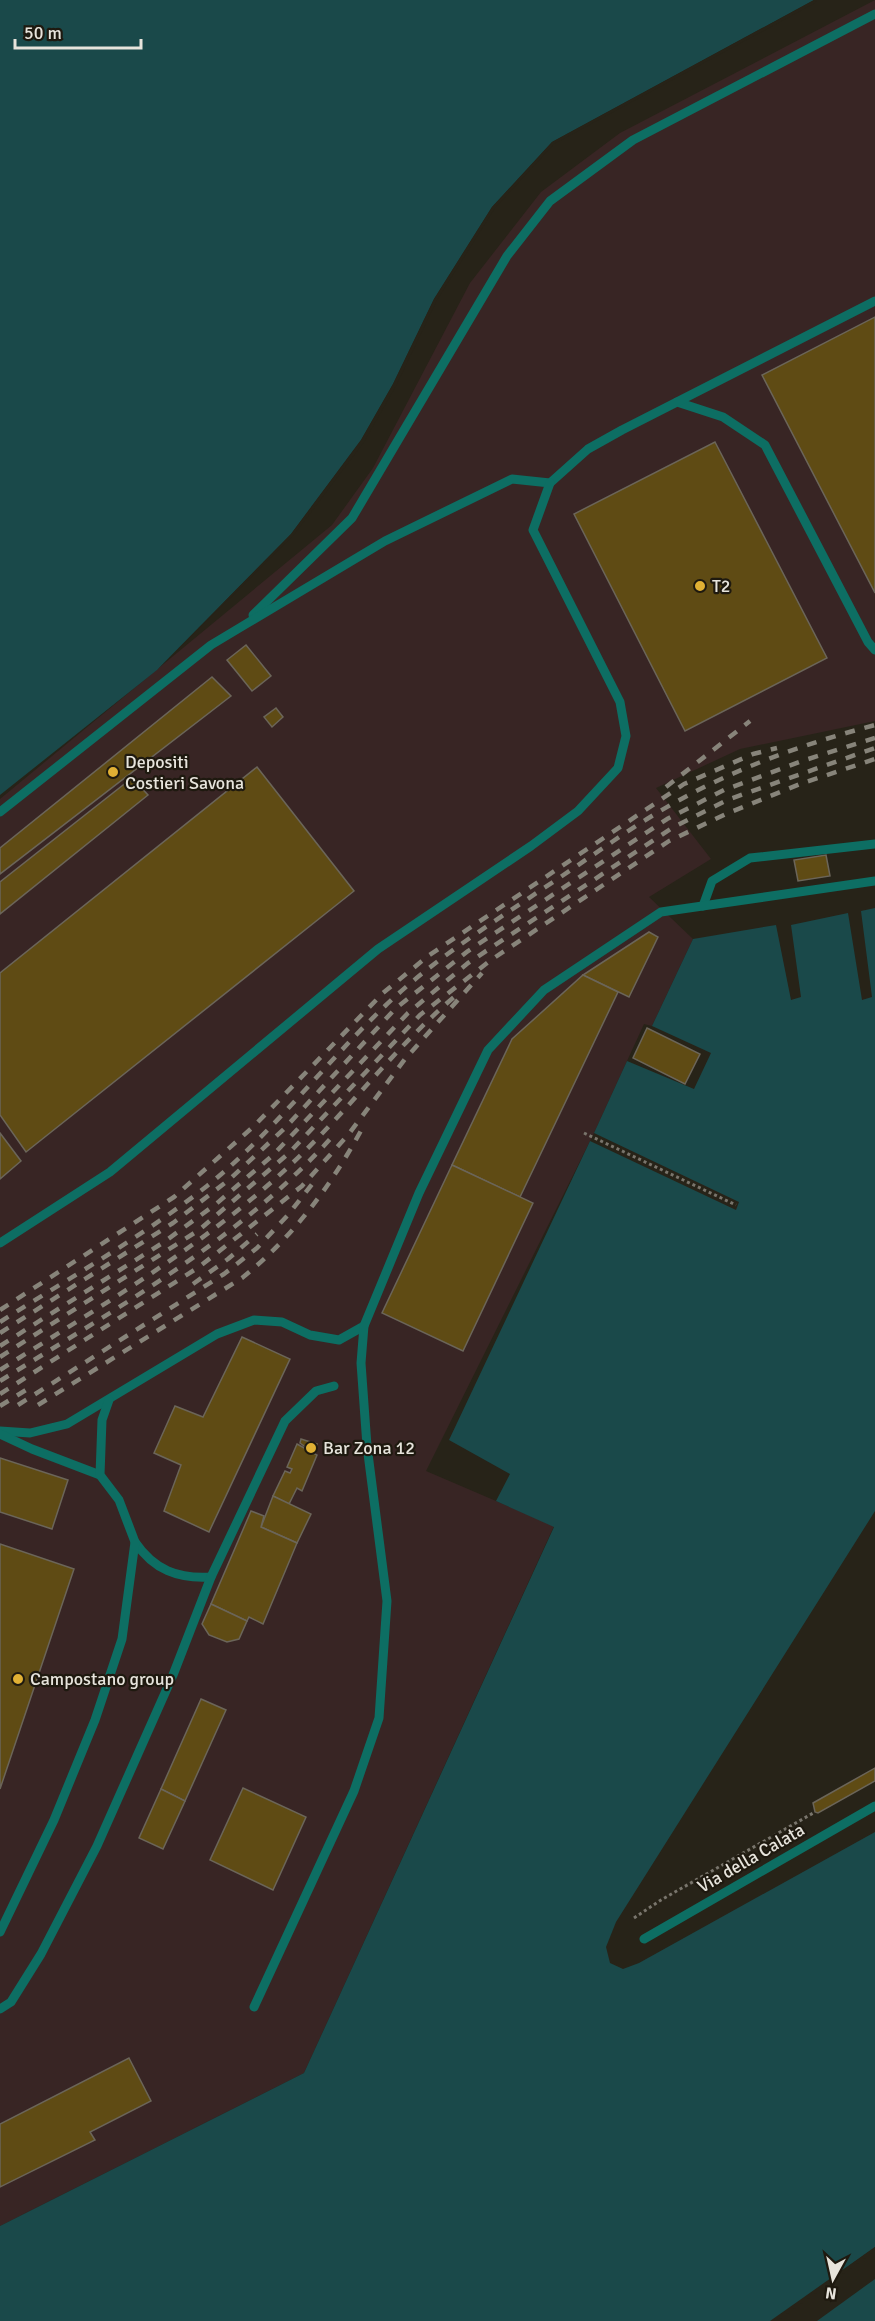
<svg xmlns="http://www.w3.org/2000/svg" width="875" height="2321" font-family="Signika,sans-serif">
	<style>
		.industrial { fill: #382524 }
		.water { fill: #1a494a }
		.pier { fill: #272318 }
		.building { fill: #5f4b14; stroke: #6b6559; stroke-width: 1.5 }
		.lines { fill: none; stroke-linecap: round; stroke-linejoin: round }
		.path { stroke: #79756c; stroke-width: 3; stroke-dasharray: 3 3; stroke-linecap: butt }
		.lane { stroke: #0d6e63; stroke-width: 9 }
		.rail { stroke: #87847a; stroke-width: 4.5; stroke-dasharray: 10 10; stroke-linecap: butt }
		.poi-dot { fill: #e0b034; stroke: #1e190f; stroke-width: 2 }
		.labels { text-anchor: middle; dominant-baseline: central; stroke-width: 4.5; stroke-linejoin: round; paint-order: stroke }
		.poi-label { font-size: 18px; fill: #e7e4dc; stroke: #1e190f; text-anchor: start }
		.street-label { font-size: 18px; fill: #e7e4dc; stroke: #1e190f }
	</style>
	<rect width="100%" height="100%" fill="#272318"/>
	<polygon class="industrial" points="875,0 875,721 740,749 656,788 711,859 649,897 693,939 652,1026 644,1024 594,1133 426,1471 554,1526 304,2073 0,2226 0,799 332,525 373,468 470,283 541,192 620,133"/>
	<g class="water">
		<polygon points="0,0 814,0 552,142 492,207 434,299 393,384 361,440 291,534 157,670 0,795"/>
		<polygon points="875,908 875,1511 616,1922 606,1947 610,1963 623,1969 639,1963 875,1832 875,2247 772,2321 0,2321 0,2226 304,2073 554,1527 496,1501 510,1474 449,1440 590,1141 736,1210 739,1202 594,1133 627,1061 694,1089 711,1053 652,1026 693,939 776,925 791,1000 801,997 791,925 848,913 862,1000 872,997 861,911"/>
		<polygon points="875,2279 875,2321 817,2321"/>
	</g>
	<g class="pier">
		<polygon points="814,0 817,0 815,3 554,144 495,208 437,300 396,386 364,442 293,536 157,670 291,534 361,440 393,384 434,299 492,207 552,142"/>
		<polygon points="875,2247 875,2251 777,2321 770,2321"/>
	</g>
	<g class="building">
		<polygon points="875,317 875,593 762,375"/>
		<polygon points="715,442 827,658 685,731 574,514"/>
		<polygon points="246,645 271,676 252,691 227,660"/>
		<polygon points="212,677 231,696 0,874 0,848"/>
		<polygon points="276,708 283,717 272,727 264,717"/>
		<polygon points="257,767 354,891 26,1152 0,1115 0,973"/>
		<polygon points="132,778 148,795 0,914 0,882"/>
		<polygon points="826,855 830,876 798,881 794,860"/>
		<polygon points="649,932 658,937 629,997 583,975"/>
		<polygon points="583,975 618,992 520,1197 452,1165 512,1039"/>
		<polygon points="647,1028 700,1054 685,1084 633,1058"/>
		<polygon points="0,1133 21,1161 0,1179"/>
		<polygon points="452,1165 533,1203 463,1351 382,1313"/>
		<polygon points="242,1337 290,1359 209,1532 164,1511 181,1465 154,1453 175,1406 203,1417"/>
		<polygon points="301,1439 317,1444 314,1453 300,1443"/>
		<polygon points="297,1444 317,1455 302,1491 297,1488 289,1504 273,1496 285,1471 290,1473 292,1469 287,1467"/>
		<polygon points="0,1458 68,1480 52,1529 0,1512"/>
		<polygon points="273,1496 311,1514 297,1543 261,1527"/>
		<polygon points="251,1511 264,1516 261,1527 297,1543 263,1624 249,1617 247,1621 211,1604"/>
		<polygon points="0,1544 74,1569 0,1789"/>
		<polygon points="211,1604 247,1621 239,1639 227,1642 209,1635 202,1624"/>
		<polygon points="201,1699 226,1710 185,1801 161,1789"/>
		<polygon points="875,1768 875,1781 818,1813 815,1812 813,1803"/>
		<polygon points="243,1788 306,1817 273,1890 210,1860"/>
		<polygon points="161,1789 185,1801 163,1849 139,1838"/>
		<polygon points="129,2058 151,2101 90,2132 95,2140 0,2187 0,2124"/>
	</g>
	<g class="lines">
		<g class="path">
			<polyline points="584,1133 736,1205"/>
			<polyline points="634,1918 661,1900 815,1812"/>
		</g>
		<g class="lane">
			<polyline points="677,402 723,417 765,445 868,642 875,650"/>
			<polyline points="253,615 352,518 507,256 550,201 633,140 875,14"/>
			<polyline points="0,812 211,645 241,627 385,541 512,479 550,483 588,449 622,430 875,301"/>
			<polyline points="703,906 712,881 750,858 875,844"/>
			<polyline points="0,1243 110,1172 378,949 531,846 578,811 618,768 626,736 620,702 533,530 550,483"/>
			<polyline points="0,1431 30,1433 67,1424 217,1334 254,1320 282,1322 310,1335 339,1340 364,1326"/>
			<polyline points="0,1434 32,1449 100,1475"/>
			<path d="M135,1542C154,1570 178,1579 211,1577"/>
			<polyline points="0,1932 54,1820 95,1720 122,1639 135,1542 119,1500 100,1475 102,1420 109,1400"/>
			<polyline points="644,1939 875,1806"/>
			<polyline points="254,2007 354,1791 379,1718 387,1601 367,1446 361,1363 364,1326 419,1193 488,1050 544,990 661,912 875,881"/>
			<polyline points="0,2009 11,2002 41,1954 97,1846 173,1675 211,1577 285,1421 316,1391 334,1386"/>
		</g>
		<g class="rail">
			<polyline points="666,787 750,721"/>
			<polyline points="193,1284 228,1259 257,1234"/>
			<polyline points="0,1310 174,1197 254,1126 383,993 428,956 684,784 753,754 777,748"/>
			<path d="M0,1322C69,1278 142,1237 207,1186C273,1133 323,1065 385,1006C433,960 489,925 544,888C579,865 612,841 647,819C717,775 795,746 875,725"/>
			<polyline points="0,1333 173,1223 230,1179 284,1129 395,1009 468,951 667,819 724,790 802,761 875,738"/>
			<polyline points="0,1346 164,1242 216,1204 272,1156 408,1013 468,963 672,828 727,800 875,748"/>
			<polyline points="0,1357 199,1230 289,1153 420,1015 491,960 669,841 726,814 800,784 875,759"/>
			<path d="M0,1370C99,1307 199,1249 286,1169C345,1115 393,1049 454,997"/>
			<path d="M0,1381C117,1308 239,1240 332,1137"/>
			<polyline points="0,1394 199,1267 302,1186 348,1135 405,1059 482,973"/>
			<polyline points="18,1405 224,1274 257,1248 288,1215 313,1183"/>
			<path d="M38,1405L242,1278C294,1236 331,1186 363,1127"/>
			<polyline points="0,1406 26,1390"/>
		</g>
	</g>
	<g class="poi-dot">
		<circle cx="700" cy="586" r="6"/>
		<circle cx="113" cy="772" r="6"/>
		<circle cx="311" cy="1448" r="6"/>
		<circle cx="18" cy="1679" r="6"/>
	</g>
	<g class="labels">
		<g class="poi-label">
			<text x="712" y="586">T2</text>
			<text x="125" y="762">Depositi<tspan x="125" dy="21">Costieri Savona</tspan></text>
			<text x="323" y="1448">Bar Zona 12</text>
			<text x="30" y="1679">Campostano group</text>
		</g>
		<g class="street-label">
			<text transform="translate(751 1858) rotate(-30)">Via della Calata</text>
		</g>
	</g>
	<g transform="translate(833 2279) rotate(188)" stroke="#1e190f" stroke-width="4.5" paint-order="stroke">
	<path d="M0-4.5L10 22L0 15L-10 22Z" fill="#e7e4dc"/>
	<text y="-9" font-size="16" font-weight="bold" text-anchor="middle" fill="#e7e4dc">N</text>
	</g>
	<path d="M15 39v9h126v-9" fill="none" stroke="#e7e4dc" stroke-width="3"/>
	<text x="24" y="39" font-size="18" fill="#e7e4dc" stroke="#1e190f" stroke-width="4.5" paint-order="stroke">50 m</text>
</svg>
